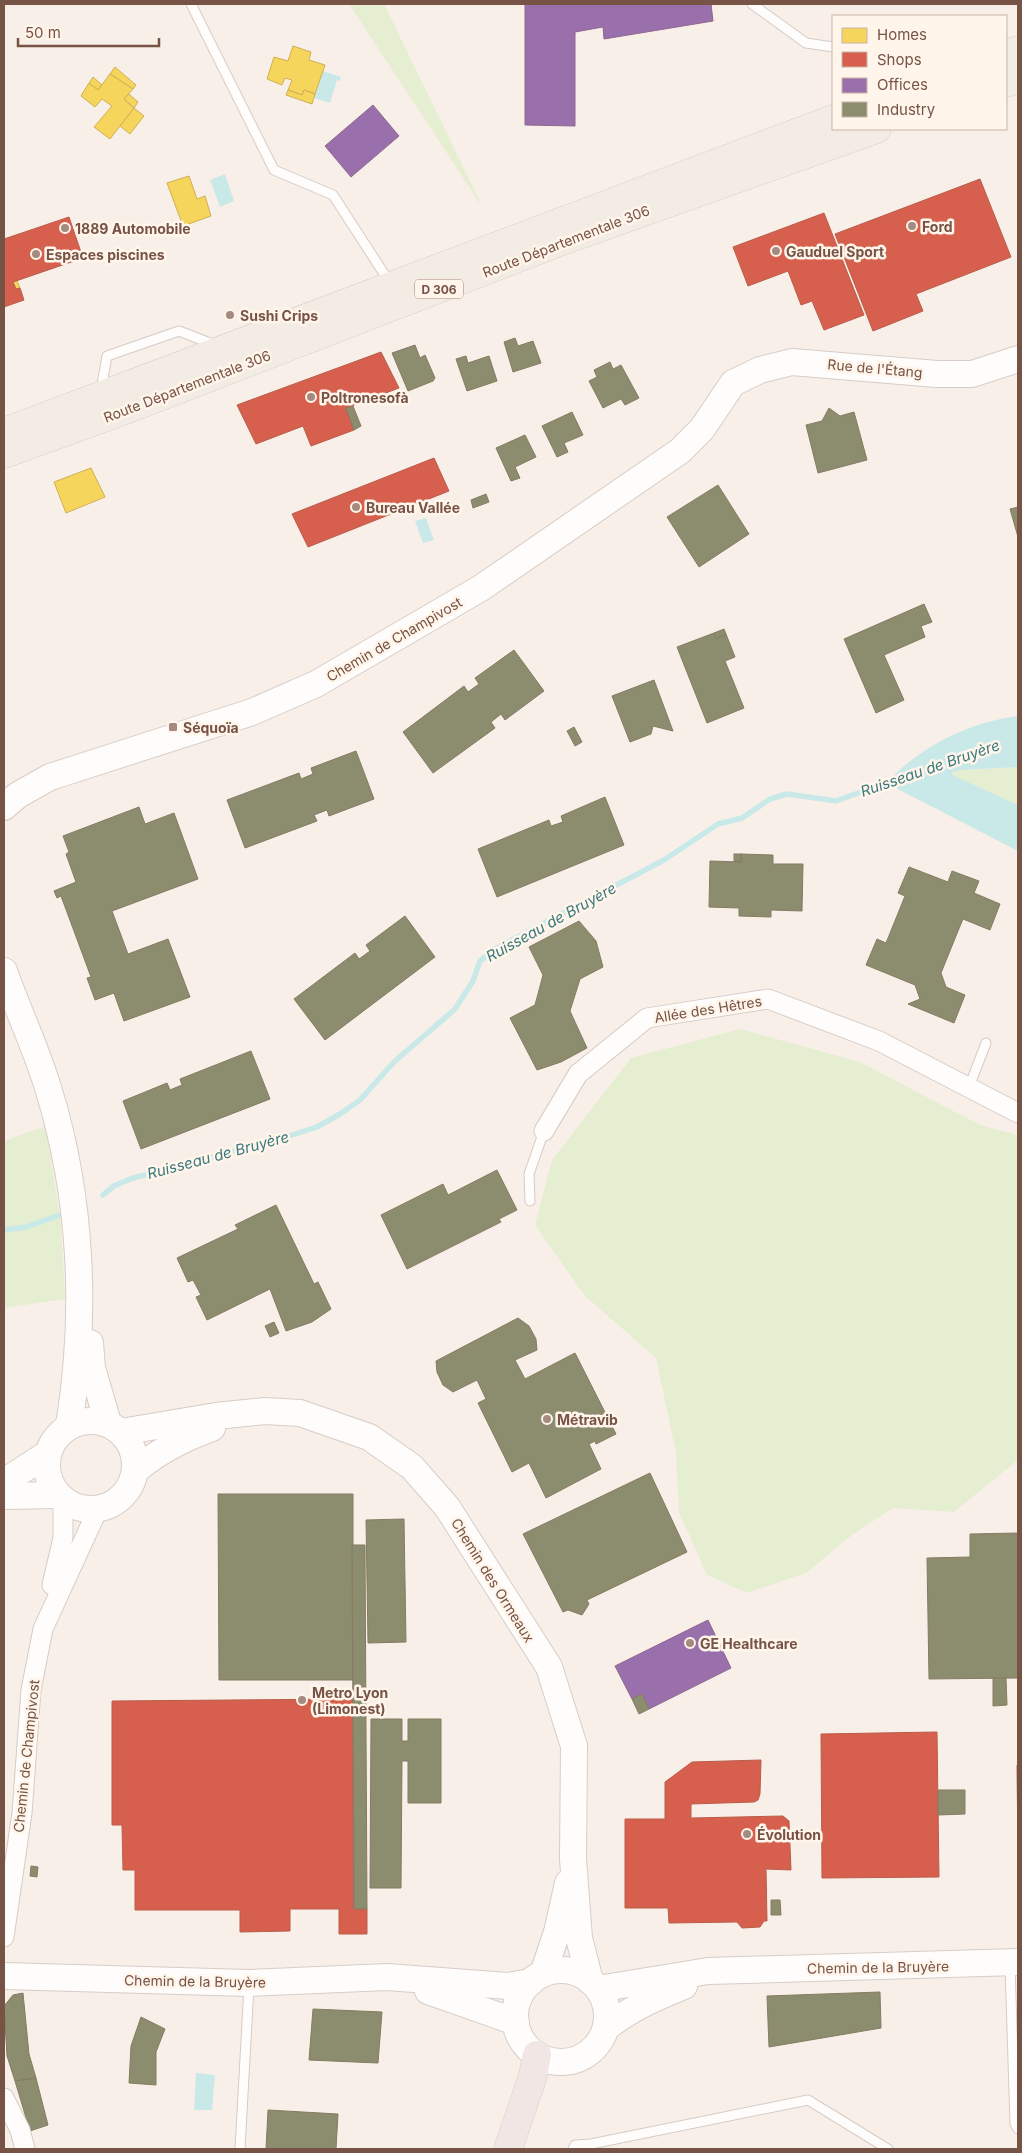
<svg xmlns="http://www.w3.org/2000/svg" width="1022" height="2153" font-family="Inter,sans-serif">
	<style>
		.green { fill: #e5eed1 }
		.water { fill: #c9e9e9 }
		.homes { fill: #f6d55c; stroke: #d0ae55 }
		.shops { fill: #d6604d; stroke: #ba5c4b }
		.offices { fill: #9970ab; stroke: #8f678d }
		.industry { fill: #8c8c6e; stroke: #867b62 }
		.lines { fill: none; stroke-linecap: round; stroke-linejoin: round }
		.stream { stroke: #c9e9e9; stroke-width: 5.5 }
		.lane-casing { stroke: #d6cbc5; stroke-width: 11 }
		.street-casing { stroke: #d6cbc5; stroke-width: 21 }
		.secondary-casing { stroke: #d8ccc6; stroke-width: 28 }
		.primary-casing { stroke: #d9cdc8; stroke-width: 29 }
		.highway-casing { stroke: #d9cdc8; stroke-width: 29 }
		.lane { stroke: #fefdfc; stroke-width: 9 }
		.street { stroke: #fefdfc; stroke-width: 19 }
		.secondary { stroke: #fefdfc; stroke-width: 26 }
		.primary { stroke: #f3ece4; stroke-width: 28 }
		.highway { stroke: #f1e6e3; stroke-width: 28 }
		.poi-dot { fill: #a48a7f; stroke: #fff5ea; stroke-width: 2 }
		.labels { text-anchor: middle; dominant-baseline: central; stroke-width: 5; stroke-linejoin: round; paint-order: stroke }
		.shield { fill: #fff5ea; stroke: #a08477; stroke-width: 1 }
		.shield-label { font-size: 12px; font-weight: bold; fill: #775346 }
		.poi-label { font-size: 14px; font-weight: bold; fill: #775346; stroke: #fff5ea; text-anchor: start }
		.street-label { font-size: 14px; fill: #775346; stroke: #fff5ea }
		.water-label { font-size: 15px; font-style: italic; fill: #39797e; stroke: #fff5ea }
	</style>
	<rect width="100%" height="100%" fill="#f8f0e8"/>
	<g class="green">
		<polygon points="349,4 384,4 483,208"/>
		<polygon points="1018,767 1018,805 952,776 953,772 961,770"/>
		<polygon points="740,1029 860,1062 980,1125 1018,1135 1018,1460 954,1512 893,1508 852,1535 806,1573 747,1593 707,1575 679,1512 676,1453 656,1358 585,1296 535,1225 552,1160 631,1058"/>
		<polygon points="46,1126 61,1225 65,1299 4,1308 4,1141"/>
	</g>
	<g class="water">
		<polygon points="323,71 341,77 340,81 337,80 330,103 314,98"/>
		<polygon points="225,174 234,201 220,207 210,180"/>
		<polygon points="426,518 434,540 423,543 415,521"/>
		<path d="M1018,716V767L962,770L953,772L952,775L1018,805V851L886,783C920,747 969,722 1018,716Z"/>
		<polygon points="196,2073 215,2075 212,2110 194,2110"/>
	</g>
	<g class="homes">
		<polygon points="293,46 311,52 309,60 325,65 315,94 304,90 302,95 288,90 292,80 285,78 282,85 267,79 274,57 288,61"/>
		<polygon points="115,67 136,85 133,89 110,74"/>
		<polygon points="110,74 133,89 124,99 134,108 110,139 94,127 112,106 102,99 95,107 81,96 89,83 98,90"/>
		<polygon points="93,77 102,85 98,90 89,83"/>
		<polygon points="288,90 302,95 304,90 315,94 312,104 286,95"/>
		<polygon points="129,94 138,102 134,108 124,99"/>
		<polygon points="134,108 144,116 130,134 120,126"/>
		<polygon points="189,176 197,199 205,196 211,216 183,226 167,183"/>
		<polygon points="17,281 20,288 16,289 13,282"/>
		<polygon points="91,468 105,497 66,513 54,482"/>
	</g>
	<g class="shops">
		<polygon points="980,179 1011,257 916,294 923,311 873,331 835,234"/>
		<polygon points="824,213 864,315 824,330 812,301 801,305 788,271 748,286 733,247"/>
		<polygon points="69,217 83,258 13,282 16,289 20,288 24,300 4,307 4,239"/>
		<polygon points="381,352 399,388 346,408 354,430 311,446 303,426 256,444 237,405"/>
		<polygon points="434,458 449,491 308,547 292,514"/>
		<polygon points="353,1699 354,1909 367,1909 367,1934 339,1934 339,1909 290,1909 290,1931 240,1932 240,1910 135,1910 135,1870 123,1870 122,1825 112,1825 112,1701"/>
		<polygon points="937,1732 939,1877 822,1878 821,1734"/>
		<polygon points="761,1760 760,1794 758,1800 754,1802 691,1804 691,1818 783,1816 789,1821 791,1870 766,1869 767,1921 764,1921 760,1927 742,1928 737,1922 669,1923 668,1908 625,1908 625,1819 665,1819 665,1782 692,1762"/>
		<polygon points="1017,1765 1018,1765 1018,1852"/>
	</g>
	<g class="offices">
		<polygon points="525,4 711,4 713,21 604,39 603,27 575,32 575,126 525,125"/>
		<polygon points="373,105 399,136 351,177 325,146"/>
		<polygon points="708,1620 731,1668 649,1709 642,1694 632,1699 615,1666"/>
	</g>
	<g class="industry">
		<polygon points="515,338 518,346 533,341 541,363 513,372 504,342"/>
		<polygon points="415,345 420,358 425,355 435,378 433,381 408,391 392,353"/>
		<polygon points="466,356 468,363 489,356 497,381 467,391 456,359"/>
		<polygon points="610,362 613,369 621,365 639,398 625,405 621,399 603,408 589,381 597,377 594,370"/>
		<polygon points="353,406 361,426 354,430 346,408"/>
		<polygon points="829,408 840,416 854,412 867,460 818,473 806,425 822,421"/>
		<polygon points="572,412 583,435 564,443 568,452 557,457 542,426"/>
		<polygon points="525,435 536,457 515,467 520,478 511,481 496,448"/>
		<polygon points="718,485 749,534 699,567 667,517"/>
		<polygon points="486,494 489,502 473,508 471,500"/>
		<polygon points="1018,507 1018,537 1010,509"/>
		<polygon points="924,604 932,622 921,626 925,637 884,655 904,700 876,713 844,639"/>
		<polygon points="724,629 726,634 716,639 714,633"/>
		<polygon points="714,633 716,639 726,634 735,657 725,661 744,708 707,723 677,647"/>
		<polygon points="514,650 544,691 505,720 501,714 491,722 495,728 433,773 403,732 464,686 468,692 479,684 475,678"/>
		<polygon points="654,680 673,731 653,726 651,734 630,742 612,696"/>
		<polygon points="574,727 582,742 575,746 567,731"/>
		<polygon points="356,751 374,799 329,816 327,810 314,815 317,821 245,848 227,800 299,773 301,779 313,774 311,768"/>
		<polygon points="605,797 624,845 497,897 478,849 549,820 551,826 563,822 561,816"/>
		<polygon points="139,807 145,824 174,813 198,879 112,911 128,954 168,939 190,997 124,1021 114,993 95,1000 87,978 91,977 61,896 57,898 54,891 76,882 66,854 69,852 63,836"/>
		<rect x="734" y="854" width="7" height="8"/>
		<polygon points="741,854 773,855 773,864 803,864 802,911 771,910 771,917 739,916 739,908 709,907 710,861 741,862"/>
		<polygon points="909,867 948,882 952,871 979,881 974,893 1000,904 990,930 963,919 958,931 941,973 946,987 965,995 954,1023 908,1004 920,999 915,985 866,965 877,939 886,943 905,896 898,893"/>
		<polygon points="405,916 435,957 325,1040 294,999 355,953 359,959 370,951 366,945"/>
		<polygon points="579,921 596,941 603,967 580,979 570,1011 587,1048 561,1062 537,1070 510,1018 535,1005 543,975 529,947"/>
		<polygon points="251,1051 270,1099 141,1149 123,1101 167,1083 170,1090 182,1085 180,1079"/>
		<polygon points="497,1170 517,1210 499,1219 501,1222 407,1269 381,1215 443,1184 448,1195"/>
		<polygon points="276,1205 314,1284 318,1282 331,1309 312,1322 286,1331 270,1289 207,1320 196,1297 201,1295 193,1280 188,1282 177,1258 238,1229 235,1225"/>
		<polygon points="518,1318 529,1326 536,1339 537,1350 515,1360 525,1379 575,1353 616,1434 596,1444 595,1441 589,1444 601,1469 546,1498 529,1463 512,1472 478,1403 486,1399 477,1380 453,1392 443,1385 437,1372 436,1361"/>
		<polygon points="274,1322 279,1333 270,1337 265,1326"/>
		<polygon points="650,1473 687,1552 587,1600 589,1604 582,1615 568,1610 563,1612 523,1534"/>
		<polygon points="218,1494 353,1494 353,1680 219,1680"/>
		<polygon points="404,1519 406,1642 368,1643 366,1520"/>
		<polygon points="1018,1533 1018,1678 929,1679 927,1558 970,1557 970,1534"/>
		<polygon points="352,1545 365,1545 367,1909 354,1909"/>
		<polygon points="993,1678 1006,1678 1007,1705 993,1706"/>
		<polygon points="642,1694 649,1709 639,1714 632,1699"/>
		<polygon points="371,1719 402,1719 402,1741 408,1741 408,1719 441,1719 441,1803 408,1803 408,1761 402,1761 401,1888 370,1888"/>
		<polygon points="938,1790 965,1790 965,1814 938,1815"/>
		<polygon points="31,1866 38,1867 37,1877 30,1876"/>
		<polygon points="771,1900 780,1900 781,1915 771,1915"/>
		<polygon points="880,1992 881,2028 769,2047 767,1996"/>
		<polygon points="23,1993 29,2054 36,2078 15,2081 7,2056 4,2006 13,1995"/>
		<polygon points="313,2009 382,2012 378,2063 309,2060"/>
		<polygon points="141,2017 165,2029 156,2052 156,2085 129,2083 131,2046"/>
		<polygon points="36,2078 48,2125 30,2131 15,2081"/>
		<polygon points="268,2110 338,2114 336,2149 266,2149"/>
	</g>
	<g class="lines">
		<g class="stream">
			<polyline points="103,1195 114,1186 130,1179 283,1138 317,1127 340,1114 360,1100 394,1062 455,1009 473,981 480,961 495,949 664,860 718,824 742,818 770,799 787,794 836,801 894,780"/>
			<polyline points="4,1230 26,1227 60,1215"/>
		</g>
		<g class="lane-casing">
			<g id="lane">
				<polyline points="191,4 274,170 333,195 390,283"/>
				<polyline points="752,4 806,43 833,47"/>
				<polyline points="101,390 107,356 179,331 215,345"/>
				<polyline points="969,1087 986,1043"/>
				<polyline points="530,1201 529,1174 544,1131"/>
				<polyline points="1010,1965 1015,2124 1018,2129"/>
				<polyline points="240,2149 249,1986"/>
				<polyline points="573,2149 575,2145 591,2144 808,2100 888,2149"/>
			</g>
		</g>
		<g class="street-casing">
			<g id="street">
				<polyline points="544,1131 578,1074 647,1018 768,999 879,1041 1018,1113"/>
				<polyline points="52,1585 63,1538 63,1500"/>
				<polyline points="4,1937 22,1813 31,1690 43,1629 98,1509"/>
				<polyline points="4,2098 20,2130 25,2149"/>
			</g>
		</g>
		<g class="secondary-casing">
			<g id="secondary">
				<polyline points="4,807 18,795 50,777 252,712 316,684 481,588 680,451 702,429 733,383 760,370 792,362 937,374 972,374 1018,359"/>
				<path d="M4,971C18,1011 37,1050 49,1091C82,1199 87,1315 69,1425"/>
				<polyline points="90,1343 92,1368 108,1423"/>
				<circle cx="91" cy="1465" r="44"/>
				<polyline points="121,1432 216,1416 265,1411 300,1413 369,1437 412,1467 447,1507 549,1667 574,1746 573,1859 579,1938 590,1981"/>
				<path d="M135,1471C158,1451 184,1438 212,1428"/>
				<polyline points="4,1482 47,1454"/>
				<polyline points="4,1496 58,1495"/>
				<circle cx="561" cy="2016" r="46"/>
				<polyline points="543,1974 557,1932 568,1883"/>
				<polyline points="4,1976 249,1983 387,1977 508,1986 531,1982"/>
				<polyline points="598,1989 708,1971 1018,1962"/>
				<polyline points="428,1991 516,2022"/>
				<path d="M606,2028C629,2009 657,1997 684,1986"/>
			</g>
		</g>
		<g class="primary-casing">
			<g id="primary">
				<polyline points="1006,54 1018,50"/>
				<polyline points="1006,83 1018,79"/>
				<polyline points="4,432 833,119"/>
				<polyline points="4,454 128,409 562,241 877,129"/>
			</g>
		</g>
		<g class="highway-casing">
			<polyline id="highway" points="508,2149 532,2079 537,2055"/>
		</g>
		<use href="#lane" class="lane"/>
		<use href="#street" class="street"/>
		<use href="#secondary" class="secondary"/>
		<use href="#primary" class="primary"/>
		<use href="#highway" class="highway"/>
	</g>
	<g class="poi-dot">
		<circle cx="912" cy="226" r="5"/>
		<circle cx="65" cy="228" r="5"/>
		<circle cx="776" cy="251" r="5"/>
		<circle cx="36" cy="254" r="5"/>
		<circle cx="230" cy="315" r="5"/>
		<circle cx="311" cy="397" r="5"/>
		<circle cx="356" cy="507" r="5"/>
		<rect x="168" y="722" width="10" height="10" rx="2.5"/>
		<circle cx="547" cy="1419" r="5"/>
		<circle cx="690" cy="1643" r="5"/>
		<circle cx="302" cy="1700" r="5"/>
		<circle cx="747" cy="1834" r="5"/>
	</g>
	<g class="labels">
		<rect class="shield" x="415" y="279.5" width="48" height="19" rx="4"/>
		<g class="shield-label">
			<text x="439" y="289">D 306</text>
		</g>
		<g class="poi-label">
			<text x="922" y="226">Ford</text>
			<text x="75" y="228">1889 Automobile</text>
			<text x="786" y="251">Gauduel Sport</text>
			<text x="46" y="254">Espaces piscines</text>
			<text x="240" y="315">Sushi Crips</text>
			<text x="321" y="397">Poltronesofà</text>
			<text x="366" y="507">Bureau Vallée</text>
			<text x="183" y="727">Séquoïa</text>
			<text x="557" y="1419">Métravib</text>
			<text x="700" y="1643">GE Healthcare</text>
			<text x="312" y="1692">Metro Lyon<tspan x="312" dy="16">(Limonest)</tspan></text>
			<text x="757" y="1834">Évolution</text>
		</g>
		<g class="street-label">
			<text transform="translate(566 241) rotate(-21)">Route Départementale 306</text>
			<text transform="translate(875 368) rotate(5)">Rue de l'Étang</text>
			<text transform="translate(187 386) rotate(-21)">Route Départementale 306</text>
			<text transform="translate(394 639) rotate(-30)">Chemin de Champivost</text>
			<text transform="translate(708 1009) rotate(-9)">Allée des Hêtres</text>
			<text transform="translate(493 1580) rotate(58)">Chemin des Ormeaux</text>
			<text transform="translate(26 1756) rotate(-84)">Chemin de Champivost</text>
			<text transform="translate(878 1967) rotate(-1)">Chemin de la Bruyère</text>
			<text transform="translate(195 1981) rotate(1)">Chemin de la Bruyère</text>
		</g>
		<g class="water-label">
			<text transform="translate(930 768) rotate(-19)">Ruisseau de Bruyère</text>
			<text transform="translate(551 922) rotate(-29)">Ruisseau de Bruyère</text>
			<text transform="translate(218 1155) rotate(-15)">Ruisseau de Bruyère</text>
		</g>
	</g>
	<rect width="1022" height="2153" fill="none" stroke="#775346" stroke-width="10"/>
	<rect x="832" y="15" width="175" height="115" fill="#fff5ea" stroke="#c9b4a8"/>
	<rect x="842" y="28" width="25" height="15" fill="#f6d55c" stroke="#c9b4a8"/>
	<text x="877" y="40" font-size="15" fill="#775346">Homes</text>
	<rect x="842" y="52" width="25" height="15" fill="#d6604d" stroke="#c9b4a8"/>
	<text x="877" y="65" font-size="15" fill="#775346">Shops</text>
	<rect x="842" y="78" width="25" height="15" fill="#9970ab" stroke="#c9b4a8"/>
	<text x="877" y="90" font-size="15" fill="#775346">Offices</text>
	<rect x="842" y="102" width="25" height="15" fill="#8c8c6e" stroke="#c9b4a8"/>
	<text x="877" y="115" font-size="15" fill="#775346">Industry</text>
	<path d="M18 38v8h141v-8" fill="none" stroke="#775346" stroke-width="2.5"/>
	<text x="25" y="38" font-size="15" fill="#775346" stroke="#fff5ea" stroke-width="4" paint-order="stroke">50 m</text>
</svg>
